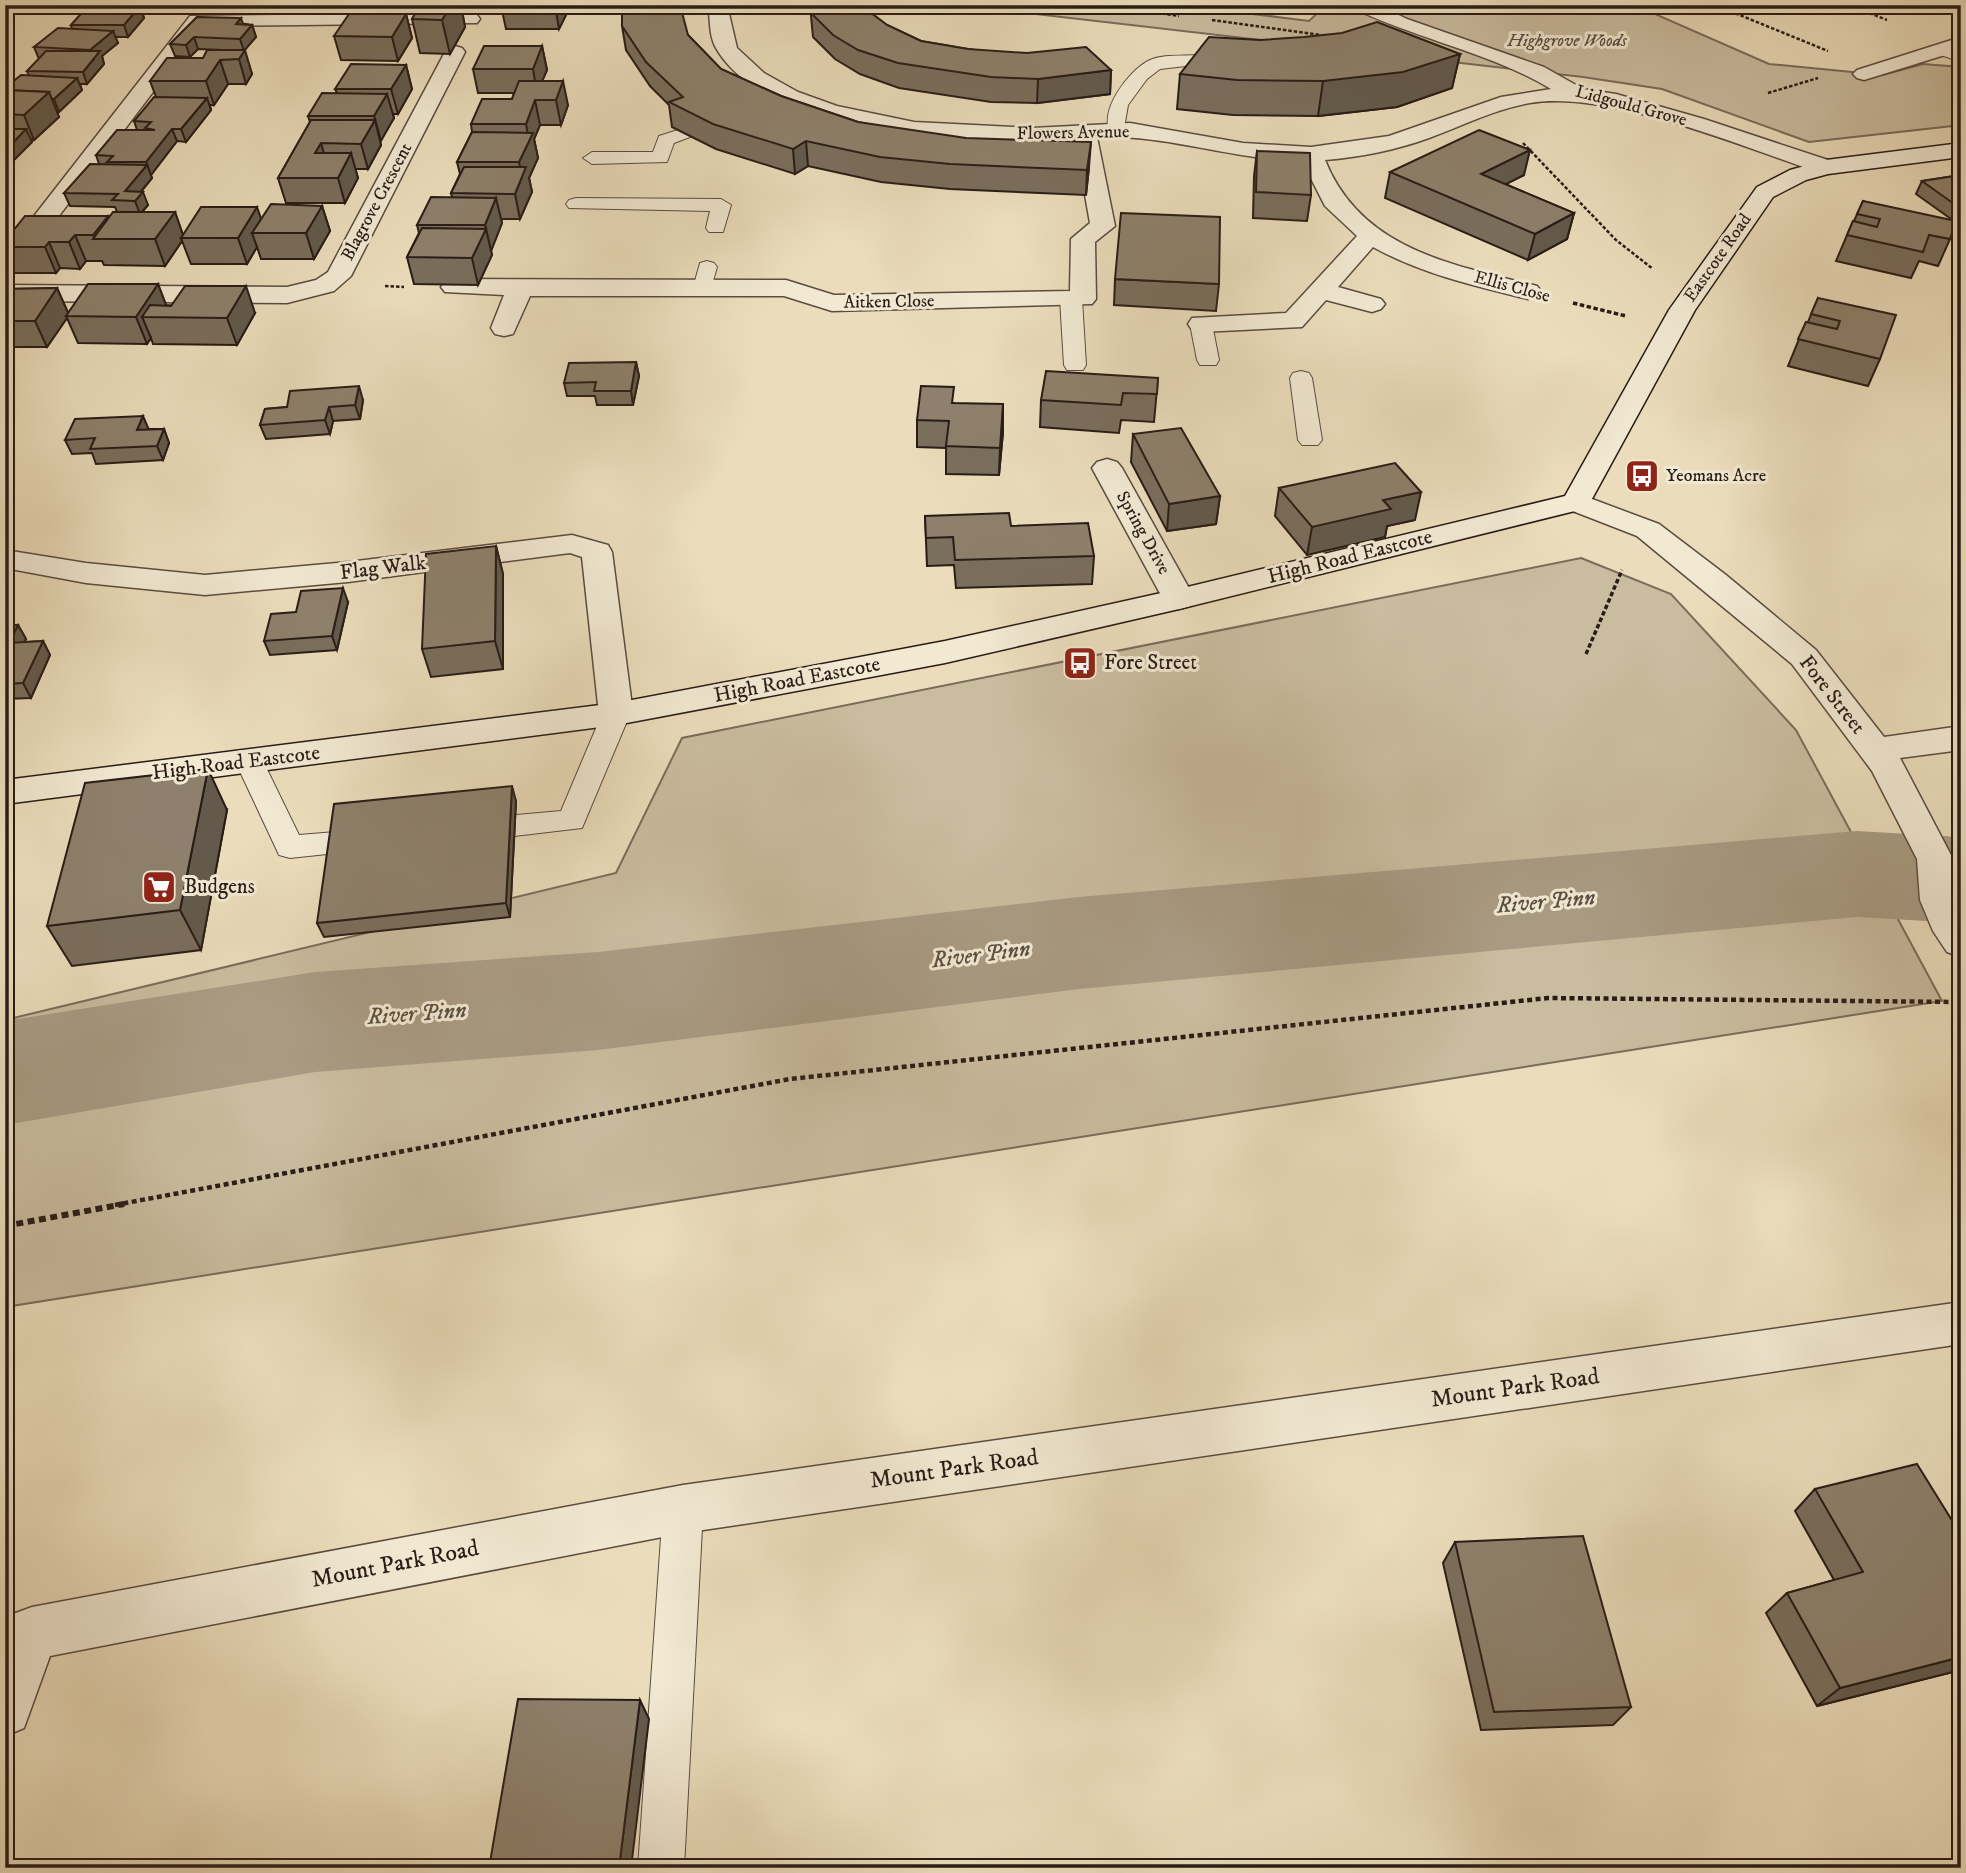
<svg xmlns="http://www.w3.org/2000/svg" width="1966" height="1873" font-family="'IM FELL DW Pica',serif">
	<style>
		.green { fill: #cabc9f; stroke: #7a6c5b; stroke-width: 2 }
		.lines { fill: none; stroke-linecap: round; stroke-linejoin: round }
		.river { fill: #a99b83; fill-rule: evenodd }
		.service-casing { stroke: #5a4c40; stroke-width: 2 }
		.minor-casing { stroke: #5a4c40; stroke-width: 3 }
		.secondary-casing { stroke: #291c17; stroke-width: 3 }
		.path-far3 { stroke: #291c17; stroke-width: 2.5; stroke-dasharray: 3.5 2; stroke-linecap: butt }
		.path-far2 { stroke: #291c17; stroke-width: 3.5; stroke-dasharray: 4.5 2.5; stroke-linecap: butt }
		.path-far1 { stroke: #291c17; stroke-width: 4.5; stroke-dasharray: 5 3.5; stroke-linecap: butt }
		.path { stroke: #291c17; stroke-width: 6; stroke-dasharray: 7 4.5; stroke-linecap: butt }
		.service { fill: #f2e9d3; fill-rule: evenodd }
		.minor { fill: #f2e9d3; fill-rule: evenodd }
		.secondary { fill: #f2e9d3; fill-rule: evenodd }
		.wall { fill: #7a6e5d; stroke: #291c17; stroke-width: 2 }
		.shaded-wall { fill: #635a4c; stroke: #291c17; stroke-width: 2 }
		.building { fill: #8e806c; stroke: #291c17; stroke-width: 2 }
		.labels { text-anchor: middle; dominant-baseline: central; stroke-width: 6; stroke-linejoin: round; paint-order: stroke }
		.far-park-label { font-size: 18px; font-style: italic; fill: #594c40; stroke: #f2e9d3 }
		.far-street-label { font-size: 18px; fill: #291c17; stroke: #f2e9d3 }
		.far-poi-label { font-size: 18px; fill: #291c17; stroke: #f2e9d3; text-anchor: start }
		.street-label { font-size: 21px; fill: #291c17; stroke: #f2e9d3 }
		.poi-label { font-size: 21px; fill: #291c17; stroke: #f2e9d3; text-anchor: start }
		.water-label { font-size: 23px; font-style: italic; fill: #5c4f42; stroke: #f2e9d3 }
		.near-street-label { font-size: 24px; fill: #291c17; stroke: #f2e9d3 }
	</style>
	<rect width="100%" height="100%" fill="#ebddbb"/>
	<filter id="stains"><feTurbulence type="fractalNoise" baseFrequency=".00286" numOctaves="4"/><feColorMatrix values="0 0 0 0 .2 0 0 0 0 .09 0 0 0 0 .02 0 0 0 .5 -.17"/></filter>
	<radialGradient id="worn" r=".72"><stop offset=".6" stop-color="#630" stop-opacity="0"/><stop offset="1" stop-color="#630" stop-opacity=".3"/></radialGradient>
	<g class="green">
		<polygon points="958,5 1181,5 1309,21 1326,5 1649,5 1648,11 1769,64 1883,75 1923,64 1961,67 1961,125 1809,142 1662,89 1583,77"/>
		<polygon points="1581,558 1671,594 1796,730 1942,1001 5,1307 5,1020 616,873 682,738"/>
	</g>
	<g class="lines">
		<polygon class="river" points="1857,831 1961,837 1961,923 1857,917 1079,989 598,1050 315,1072 5,1125 5,1021 315,972 598,952 1079,897"/>
		<g class="service-casing">
			<g id="service">
				<polygon points="1941,44 1961,51 1961,62 1935,53 1933,49"/>
				<path d="M1197,55L1203,56L1206,60L1203,64L1160,69L1147,79L1128,105L1123,134H1111C1098,111 1128,72 1148,61C1161,54 1183,56 1197,55Z"/>
				<polygon points="684,128 693,133 690,137 674,143 667,162 592,164 583,158 592,152 653,152 659,136"/>
				<polygon points="576,198 721,199 731,205 723,232 709,232 706,228 710,211 569,208 566,204 569,200"/>
				<polygon points="707,261 714,263 717,267 710,292 696,292 693,288 700,263"/>
				<polygon points="1071,293 1078,295 1082,299 1086,365 1083,370 1067,370 1064,365 1060,299 1064,295"/>
				<polygon points="1201,318 1209,319 1212,324 1219,360 1216,365 1200,365 1197,360 1190,324 1193,319"/>
				<polygon points="1301,371 1309,373 1312,378 1322,440 1318,445 1302,445 1298,440 1290,378 1293,373"/>
				<polygon points="616,705 626,707 630,714 582,828 472,841 461,837 457,830 461,823 472,819 561,811 602,714 606,707"/>
				<polygon points="249,751 259,754 263,761 299,835 372,829 383,832 387,840 383,848 290,858 279,855 235,761 239,754"/>
				<polygon points="683,1489 697,1495 703,1509 684,1868 638,1868 663,1509 669,1495"/>
			</g>
		</g>
		<g class="minor-casing">
			<g id="minor">
				<path d="M688,5H727L737,48L764,73L798,92L837,106L914,122L1033,128L1130,123L1243,143L1311,147L1389,136L1501,97L1551,89C1494,54 1417,39 1355,9L1352,5H1378L1407,19L1544,67L1583,89L1616,94L1704,119L1834,162L1838,167L1834,172H1818C1740,146 1609,90 1530,103C1495,109 1462,126 1429,138C1396,150 1360,157 1325,160C1361,250 1453,265 1537,286L1541,291L1537,296L1528,299C1475,286 1422,274 1373,247L1338,287L1381,299L1385,304L1381,309L1372,312L1326,300L1302,327L1201,332L1192,330L1188,324L1192,318L1286,313L1357,236L1325,206L1302,161C1233,160 1166,134 1097,137L1115,226L1095,242L1096,299L1092,304L832,311L784,296H530L513,334L504,336L495,334L491,328L504,295L445,292L441,287L445,282L454,279L786,280L834,295L1070,291L1071,239L1090,223L1075,139C985,147 766,137 716,48C710,38 710,24 709,12L691,9Z"/>
				<polygon points="470,13 477,15 480,19 477,23 203,26 24,262 15,264 5,261 6,252 190,16"/>
				<polygon points="1961,37 1961,50 1864,80 1857,78 1853,74 1857,70"/>
				<polygon points="455,46 462,48 465,52 351,276 334,291 287,303 5,301 5,285 287,287 316,280 328,272 445,52 448,48"/>
				<polygon points="1107,459 1117,462 1122,468 1195,599 1190,606 1179,609 1168,606 1163,599 1092,468 1097,462"/>
				<polygon points="1576,493 1659,524 1726,575 1816,650 1884,737 1961,726 1961,750 1900,758 1953,859 1961,907 1961,957 1947,952 1933,931 1920,900 1917,859 1872,771 1792,664 1637,536 1565,508 1561,502 1565,496"/>
				<polygon points="572,535 608,545 612,552 633,714 628,722 616,725 604,722 599,714 582,557 570,553 348,582 205,595 86,583 5,568 5,550 86,563 205,575 348,562"/>
				<polygon points="1961,1302 1961,1344 683,1533 50,1656 24,1728 5,1736 5,1634 13,1614 32,1607 683,1485"/>
			</g>
		</g>
		<g class="secondary-casing">
			<polygon id="secondary" points="1961,143 1961,157 1828,174 1806,180 1773,197 1695,310 1587,508 1179,609 945,663 616,725 5,804 5,780 616,703 945,641 1179,589 1565,496 1669,310 1757,187 1790,170 1826,160"/>
		</g>
		<g class="path-far3">
			<polyline points="1102,5 1179,16"/>
			<polyline points="1715,5 1828,51"/>
			<polyline points="1849,5 1887,20"/>
			<polyline points="1212,20 1329,36"/>
			<polyline points="1768,93 1818,78"/>
			<polyline points="1523,143 1616,240 1653,269"/>
			<polyline points="385,286 404,287"/>
		</g>
		<g class="path-far2">
			<polyline points="1573,303 1626,316"/>
			<polyline points="1586,654 1622,570"/>
		</g>
		<polyline class="path-far1" points="115,1205 790,1079 1548,998 1961,1002"/>
		<polyline class="path" points="5,1226 124,1204"/>
		<use href="#service" class="service"/>
		<use href="#minor" class="minor"/>
		<use href="#secondary" class="secondary"/>
	</g>
	<g class="wall">
		<polygon points="82,5 140,6 144,18 128,37 115,37 118,43 102,56 104,64 87,84 80,84 82,90 59,112 57,112 59,117 34,140 31,139 32,142 9,165 6,165 8,170 5,172 5,88 29,76 27,71 39,59 34,47 72,29 71,25 84,11"/>
		<polygon points="420,5 461,5 465,27 450,54 420,53 412,19"/>
		<polygon points="568,5 569,9 559,29 506,29 501,6"/>
		<polygon points="810,5 866,9 887,25 921,41 968,49 1111,70 1110,94 1037,103 991,102 899,88 860,74 835,59 813,37"/>
		<polygon points="1237,5 1276,5 1273,10"/>
		<polygon points="406,14 412,38 398,61 341,60 334,36"/>
		<polygon points="197,17 252,25 256,37 244,50 252,74 246,84 228,84 214,105 210,105 211,110 186,142 177,141 151,175 152,178 141,192 148,205 142,212 175,212 183,235 322,206 330,231 314,259 261,259 257,247 247,264 191,264 182,241 165,266 104,265 102,261 86,261 80,269 60,268 56,273 12,273 5,257 5,241 109,218 117,212 115,207 70,206 64,193 99,164 96,155 137,130 134,121 156,97 150,81 203,58 224,50 198,49 190,57 175,56 170,44"/>
		<polygon points="622,26 688,35 721,69 781,96 858,122 1089,167 1086,195 950,189 881,182 808,166 795,174 716,149 672,127 669,105 650,86 626,50"/>
		<polygon points="542,46 547,70 542,81 568,105 561,125 540,125 534,139 538,158 529,178 532,192 520,219 501,219 502,223 491,251 492,255 478,285 414,284 407,257 419,233 417,225 452,197 451,193 460,174 457,162 472,132 471,124 512,99 514,93 478,93 473,69"/>
		<polygon points="1460,54 1452,88 1397,107 1318,116 1233,115 1177,109 1180,74"/>
		<polygon points="406,65 412,89 398,114 393,114 394,118 380,141 381,145 368,169 355,169 358,178 345,203 286,203 278,178 310,122 308,116 337,93 335,89"/>
		<polygon points="1257,151 1311,195 1307,221 1253,218 1254,176"/>
		<polygon points="1390,172 1524,175 1505,184 1574,213 1567,239 1528,260 1385,198"/>
		<polygon points="1961,175 1961,217 1951,219 1916,194 1922,181"/>
		<polygon points="1863,201 1950,239 1938,266 1919,261 1911,278 1836,261 1853,221 1854,221"/>
		<polygon points="1115,279 1219,284 1216,311 1114,305"/>
		<polygon points="158,284 166,305 255,313 237,345 153,344 151,338 147,344 78,343 67,318 47,347 5,347 5,289 57,288 68,313"/>
		<polygon points="1818,298 1880,359 1868,386 1788,366 1806,322 1808,322"/>
		<polygon points="636,362 639,376 633,405 597,405 595,396 567,396 564,383"/>
		<polygon points="1158,378 1154,422 1121,420 1119,433 1040,427 1041,400"/>
		<polygon points="363,400 360,419 333,421 330,434 266,439 260,425 265,409"/>
		<polygon points="954,403 1003,432 999,475 946,474 946,448 917,447 917,420"/>
		<polygon points="149,429 164,429 169,443 163,460 96,464 92,453 72,454 65,440"/>
		<polygon points="1133,434 1220,496 1216,524 1167,531 1131,462"/>
		<polygon points="1279,488 1415,520 1387,526 1385,537 1307,555 1275,516"/>
		<polygon points="925,516 1011,526 1094,556 1092,584 956,588 954,565 927,566"/>
		<polygon points="496,546 503,574 503,669 431,677 422,649"/>
		<polygon points="348,602 337,650 270,655 264,641 296,612"/>
		<polygon points="18,625 26,639 24,642 43,641 50,655 31,698 5,699 5,626"/>
		<polygon points="516,801 510,917 324,937 317,923"/>
		<polygon points="227,810 201,950 72,966 47,926"/>
		<polygon points="1815,1489 1961,1535 1961,1670 1817,1706 1766,1613 1787,1593 1834,1580 1795,1511"/>
		<polygon points="1455,1542 1631,1707 1613,1725 1481,1730 1443,1563"/>
	</g>
	<g class="shaded-wall">
		<polygon points="451,5 461,5 465,27 450,54 442,20"/>
		<polygon points="555,5 568,5 569,9 559,29"/>
		<polygon points="140,6 144,18 128,37 124,25"/>
		<polygon points="406,14 412,38 398,61 392,37"/>
		<polygon points="241,18 245,30 236,24"/>
		<polygon points="252,25 256,37 244,51 240,39"/>
		<polygon points="113,31 118,43 102,56 104,64 87,84 83,72 94,59 90,50"/>
		<polygon points="194,37 198,49 190,57 186,45"/>
		<polygon points="542,46 547,70 537,93 533,69"/>
		<polygon points="245,50 252,74 246,84 239,59"/>
		<polygon points="1460,54 1452,88 1397,107 1318,116 1323,81"/>
		<polygon points="220,60 228,84 214,105 206,81"/>
		<polygon points="406,65 412,89 398,114 391,89"/>
		<polygon points="1111,70 1110,94 1037,103 1038,79"/>
		<polygon points="77,78 82,90 59,112 54,99"/>
		<polygon points="563,81 568,105 561,125 556,100"/>
		<polygon points="49,92 59,117 34,140 24,115"/>
		<polygon points="387,94 394,118 381,141 374,116"/>
		<polygon points="207,98 211,110 186,142 181,129"/>
		<polygon points="535,100 540,125 534,139 538,158 529,178 532,192 520,219 515,194 522,177 519,162 529,141 526,124"/>
		<polygon points="375,120 381,145 368,169 361,144"/>
		<polygon points="26,129 32,142 9,165 5,157 5,151"/>
		<polygon points="172,129 177,141 151,175 146,162"/>
		<polygon points="806,141 808,166 795,174 793,149"/>
		<polygon points="1091,142 1089,167 1086,195 1087,170"/>
		<polygon points="321,143 328,168 315,153"/>
		<polygon points="1530,150 1524,175 1475,200 1481,174"/>
		<polygon points="351,153 358,178 345,203 338,178"/>
		<polygon points="147,165 152,178 133,201 125,191"/>
		<polygon points="143,192 148,205 140,214 135,201"/>
		<polygon points="496,198 502,223 491,251 485,225"/>
		<polygon points="1961,205 1961,217 1951,219 1957,206"/>
		<polygon points="322,206 330,231 314,259 306,233"/>
		<polygon points="257,207 266,233 252,233 257,247 247,264 238,238"/>
		<polygon points="175,212 184,238 181,238 182,241 165,266 155,239"/>
		<polygon points="1574,213 1567,239 1528,260 1535,234"/>
		<polygon points="108,216 117,239 95,239 93,235"/>
		<polygon points="486,229 492,255 478,285 472,258"/>
		<polygon points="75,235 86,261 80,269 69,242"/>
		<polygon points="49,242 60,268 56,273 45,247"/>
		<polygon points="158,284 168,310 142,317 151,338 147,344 136,317"/>
		<polygon points="246,286 255,313 237,345 227,318"/>
		<polygon points="57,288 69,315 66,316 67,318 47,347 35,321"/>
		<polygon points="636,362 639,376 633,405 631,391"/>
		<polygon points="359,386 363,400 360,419 355,405"/>
		<polygon points="1003,404 1003,432 999,475 1000,448"/>
		<polygon points="329,407 333,421 330,434 325,420"/>
		<polygon points="143,416 149,430 137,430"/>
		<polygon points="164,429 169,443 163,460 157,446"/>
		<polygon points="1421,492 1415,520 1387,526 1385,537 1307,555 1312,527 1383,500"/>
		<polygon points="1220,496 1216,524 1167,531 1169,504"/>
		<polygon points="496,546 503,574 503,669 495,641"/>
		<polygon points="343,588 348,602 337,650 332,636"/>
		<polygon points="18,625 26,639 17,657 9,643"/>
		<polygon points="43,641 50,655 31,698 23,683"/>
		<polygon points="208,769 227,810 201,950 180,910"/>
		<polygon points="512,786 516,801 510,917 506,903"/>
		<polygon points="1961,1657 1961,1670 1817,1706 1840,1688"/>
		<polygon points="640,1700 649,1719 631,1868 619,1868"/>
	</g>
	<g class="building">
		<polygon points="420,5 451,5 442,20 412,19"/>
		<polygon points="555,5 555,6 501,6 501,5"/>
		<polygon points="622,5 680,5 688,35 721,69 781,96 858,122 966,138 1091,142 1087,170 950,164 880,157 806,141 793,149 713,124 669,102 683,97 646,62 622,26"/>
		<polygon points="811,5 863,5 863,7 887,25 921,41 968,49 1027,53 1086,47 1111,70 1038,79 991,77 898,63 858,50 833,35 811,13"/>
		<polygon points="88,6 140,6 124,25 71,25"/>
		<polygon points="349,14 406,14 392,37 334,36"/>
		<polygon points="197,17 241,18 236,24 252,25 240,39 194,37 186,45 170,44"/>
		<polygon points="1377,22 1460,54 1403,72 1323,81 1237,80 1180,74 1209,37 1260,40 1304,37 1342,33"/>
		<polygon points="58,28 113,31 90,50 34,47"/>
		<polygon points="484,46 542,46 533,69 473,69"/>
		<polygon points="207,50 245,50 239,59 220,60 206,81 150,81 167,58 203,58"/>
		<polygon points="46,51 100,51 83,72 27,71"/>
		<polygon points="351,64 406,65 391,89 335,89"/>
		<polygon points="21,75 77,78 54,99 52,99 49,92 5,90 5,88"/>
		<polygon points="519,81 563,81 556,100 535,100 526,124 471,124 482,99 512,99"/>
		<polygon points="5,90 49,92 24,115 5,114"/>
		<polygon points="322,93 387,94 374,116 308,116"/>
		<polygon points="154,97 207,98 181,129 172,129 146,162 107,162 113,156 96,155 117,130 155,130 145,128 151,122 134,121"/>
		<polygon points="311,120 375,120 361,144 321,143 315,153 351,153 338,178 278,178"/>
		<polygon points="5,129 26,129 5,151"/>
		<polygon points="1479,130 1530,150 1481,174 1574,213 1535,234 1390,172"/>
		<polygon points="472,132 533,133 519,162 457,162"/>
		<polygon points="1257,151 1310,153 1311,195 1256,192"/>
		<polygon points="90,164 147,165 125,191 143,192 135,201 112,200 118,194 64,193"/>
		<polygon points="464,167 526,167 515,194 451,193"/>
		<polygon points="1961,175 1961,205 1957,206 1922,181"/>
		<polygon points="431,197 496,198 485,225 417,225"/>
		<polygon points="1863,201 1956,221 1950,239 1929,235 1923,252 1847,235 1853,221 1877,227 1880,219 1857,214"/>
		<polygon points="271,204 322,206 306,233 252,233"/>
		<polygon points="201,207 257,207 238,238 181,238"/>
		<polygon points="113,212 175,212 155,239 93,239"/>
		<polygon points="1121,213 1220,217 1219,284 1115,279"/>
		<polygon points="25,216 108,216 93,235 75,235 69,242 49,242 45,247 5,247 5,241"/>
		<polygon points="422,228 486,229 472,258 407,257"/>
		<polygon points="88,284 158,284 136,317 66,316"/>
		<polygon points="185,286 246,286 227,318 142,317 150,305 171,306"/>
		<polygon points="57,288 35,321 5,321 5,289"/>
		<polygon points="1818,298 1896,315 1880,359 1798,339 1806,322 1837,329 1840,321 1811,314"/>
		<polygon points="636,362 631,391 594,391 596,382 564,383 569,363"/>
		<polygon points="1046,371 1158,378 1157,394 1123,393 1121,405 1041,400"/>
		<polygon points="359,386 355,405 329,407 325,420 260,425 265,409 287,407 290,391"/>
		<polygon points="921,386 954,387 952,403 1003,404 1000,448 946,446 949,421 917,420"/>
		<polygon points="143,416 137,430 164,429 157,446 90,449 95,438 65,440 75,419"/>
		<polygon points="1181,428 1220,496 1169,504 1133,434"/>
		<polygon points="1395,463 1421,492 1383,500 1391,509 1312,527 1279,488"/>
		<polygon points="1009,513 1011,526 1088,523 1094,556 955,560 953,537 926,538 925,516"/>
		<polygon points="496,546 495,641 422,649 426,554"/>
		<polygon points="343,588 332,636 264,641 271,614 296,612 301,591"/>
		<polygon points="18,625 9,643 43,641 23,683 5,684 5,626"/>
		<polygon points="208,769 180,910 47,926 85,783"/>
		<polygon points="512,786 506,903 317,923 334,804"/>
		<polygon points="1917,1464 1961,1535 1961,1657 1840,1688 1787,1593 1863,1572 1815,1489"/>
		<polygon points="1583,1536 1631,1707 1494,1712 1455,1542"/>
		<polygon points="518,1699 640,1700 619,1868 489,1868"/>
	</g>
	<defs>
		<g id="bus-square" transform="scale(1.75)"><rect x="-9" y="-9" width="18" height="18" rx="4" fill="#8f2418" stroke="#f2e9d3"/><path d="M-5-6H5V4H4V6H2V4H-2V6H-4V4H-5ZM-3.5-4V0h7V-4ZM-3.5 1.2v1.5H-2V1.2ZM2 1.2v1.5H3.5V1.2Z" fill="#fff"/></g>
		<g id="supermarket-square" transform="scale(1.75)"><rect x="-9" y="-9" width="18" height="18" rx="4" fill="#8f2418" stroke="#f2e9d3"/><path d="M-6-5.5h2.5l.6 2H6L4.5 2H-2.5L-4.4-4H-6ZM-1.5 3.2a1.3 1.3 0 1 0 .1 0ZM3 3.2a1.3 1.3 0 1 0 .1 0Z" fill="#fff"/></g>
	</defs>
	<g fill-rule="evenodd">
		<use href="#bus-square" x="1642" y="476"/>
		<use href="#bus-square" x="1080" y="663"/>
		<use href="#supermarket-square" x="159" y="887"/>
	</g>
	<g class="labels">
		<g class="far-park-label">
			<text x="1567" y="41">Highgrove Woods</text>
		</g>
		<g class="far-street-label">
			<text transform="translate(1631 106) rotate(15)">Lidgould Grove</text>
			<text transform="translate(1073 133) rotate(-1)">Flowers Avenue</text>
			<text transform="translate(377 202) rotate(-62)">Blagrove Crescent</text>
			<text transform="translate(1718 258) rotate(-55)">Eastcote Road</text>
			<text transform="translate(1512 287) rotate(15)">Ellis Close</text>
			<text transform="translate(889 302) rotate(-1)">Aitken Close</text>
			<text transform="translate(1143 533) rotate(61)">Spring Drive</text>
		</g>
		<g class="far-poi-label">
			<text x="1666" y="476">Yeomans Acre</text>
		</g>
		<g class="street-label">
			<text transform="translate(1350 557) rotate(-14)">High Road Eastcote</text>
			<text transform="translate(383 568) rotate(-7)">Flag Walk</text>
			<text transform="translate(797 680) rotate(-11)">High Road Eastcote</text>
			<text transform="translate(1832 695) rotate(52)">Fore Street</text>
			<text transform="translate(236 763) rotate(-7)">High Road Eastcote</text>
		</g>
		<g class="poi-label">
			<text x="1104" y="663">Fore Street</text>
			<text x="184" y="887">Budgens</text>
		</g>
		<g class="water-label">
			<text transform="translate(1546 902) rotate(-5)">River Pinn</text>
			<text transform="translate(981 955) rotate(-7)">River Pinn</text>
			<text transform="translate(417 1014) rotate(-4)">River Pinn</text>
		</g>
		<g class="near-street-label">
			<text transform="translate(1515 1388) rotate(-8)">Mount Park Road</text>
			<text transform="translate(954 1469) rotate(-8)">Mount Park Road</text>
			<text transform="translate(395 1564) rotate(-11)">Mount Park Road</text>
		</g>
	</g>
	<rect width="1966" height="1873" fill="none" stroke="#ebddbb" stroke-width="28"/>
	<rect x="7" y="7" width="1952" height="1859" fill="none" stroke="#291c17" stroke-width="3.5"/>
	<rect x="14" y="14" width="1938" height="1845" fill="none" stroke="#291c17" stroke-width="2"/>
	<rect width="100%" height="100%" filter="url(#stains)"/>
	<rect width="100%" height="100%" fill="url(#worn)"/>
</svg>
